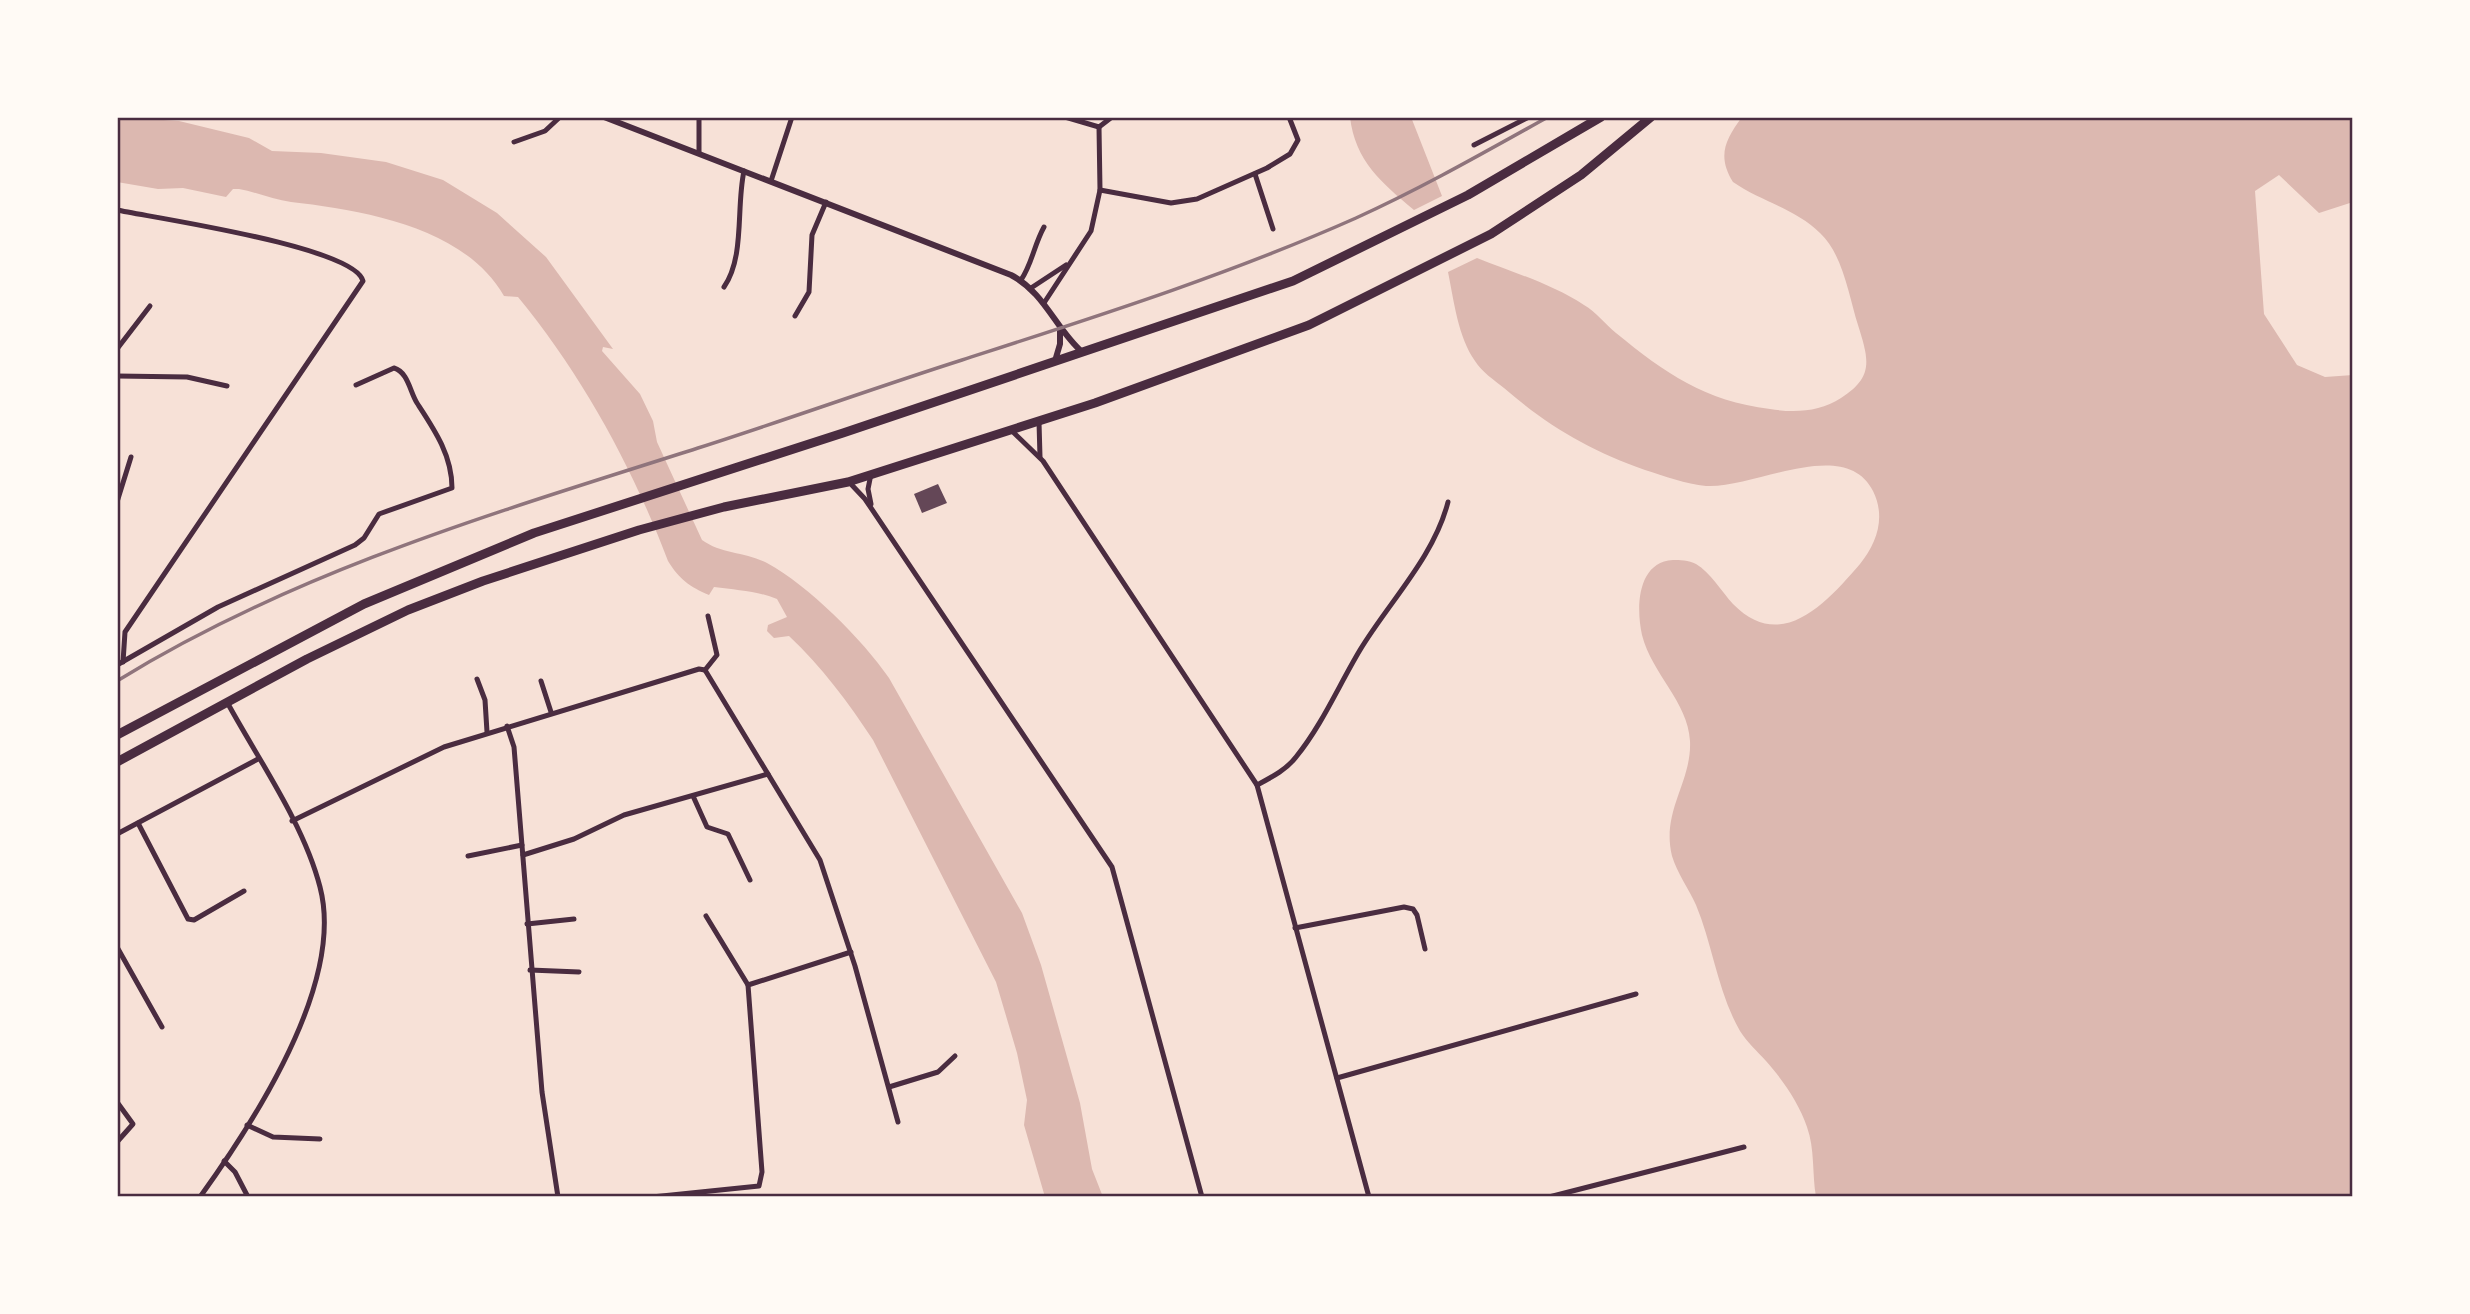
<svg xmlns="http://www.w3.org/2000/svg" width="2470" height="1314" font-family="'Titillium Web',sans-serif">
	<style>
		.water { fill: #dcb8b0 }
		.building { fill: #644757 }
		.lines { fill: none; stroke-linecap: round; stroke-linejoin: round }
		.minor { stroke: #4a2c40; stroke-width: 5 }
		.tertiary { stroke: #4a2c40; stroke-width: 6 }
		.trunk { stroke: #4a2c40; stroke-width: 9 }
		.rail { stroke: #8f747c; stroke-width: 3.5 }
		.neatline { fill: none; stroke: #4a2c40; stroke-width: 2.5 }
	</style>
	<rect width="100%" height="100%" fill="#f7e1d7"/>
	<g class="water">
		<path d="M117,117L179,121L249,138L272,151L321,153L386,162L443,180L497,213L546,257L613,349L603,347L602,351L640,394L653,421L657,442L702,540C721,554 746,552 767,563C808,585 863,640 889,678L1022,913L1041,965L1080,1103L1092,1169L1103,1197H1045L1024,1125L1027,1100L1017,1053L996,982L873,740C848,702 822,667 789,636L774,638L767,631L768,625L787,617L777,599C758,591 736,590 714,587L709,595C690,587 679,579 668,561C632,466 582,375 518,297L504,296C465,227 362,210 291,202C274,200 256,192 239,189H233L226,197L183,188L158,189L117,182Z"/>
		<path d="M1350,117H1411L1442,196L1414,210C1382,183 1355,161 1350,117Z"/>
		<path d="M1742,117H2353V202L2319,213L2279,175L2255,191L2264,314L2297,365L2325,377L2353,375V1197H1816C1812,1174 1815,1149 1807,1127C1799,1103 1782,1079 1766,1061C1757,1051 1747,1042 1740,1031C1718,993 1713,946 1696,905C1689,889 1677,873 1672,856C1661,811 1692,782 1690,741C1688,702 1652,674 1642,635C1636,608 1637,562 1673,560C1679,560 1689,560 1696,564C1710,572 1722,592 1733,604C1782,654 1827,602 1860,564C1877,543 1886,517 1873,491C1845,435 1753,489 1706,486C1686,484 1664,476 1645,470C1589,450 1549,427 1504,388C1494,380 1482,372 1475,361C1458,337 1454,301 1448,272L1477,258C1512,272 1552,284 1584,305C1596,312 1605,324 1616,333C1665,373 1705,401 1770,409C1794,413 1820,412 1841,398C1874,377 1869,360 1858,325C1849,297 1843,254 1820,233C1796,209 1760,201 1733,182C1717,156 1725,140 1742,117Z"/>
	</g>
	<polygon class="building" points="938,484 947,503 922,513 914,494"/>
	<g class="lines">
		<g class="minor">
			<polyline points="1065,117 1099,127"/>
			<polyline points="1099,127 1112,117"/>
			<polyline points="514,142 545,131 560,117"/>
			<polyline points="1474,145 1529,117"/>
			<polyline points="699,152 699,117"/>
			<polyline points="1255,174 1273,229"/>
			<polyline points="771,181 792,117"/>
			<polyline points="1100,190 1171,203 1197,199 1267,168 1290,154 1298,140 1289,117"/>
			<path d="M117,210C155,218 355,247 363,281L125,632L123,662"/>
			<path d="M1021,280C1032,264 1034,245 1044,227"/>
			<path d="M724,287C745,257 736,207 744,171"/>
			<polyline points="1031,288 1066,265"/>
			<polyline points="1044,303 1091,231 1100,190 1099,127"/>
			<polyline points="795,316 809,292 812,235 826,202"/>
			<polyline points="117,349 150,306"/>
			<polyline points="117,376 187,377 227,386"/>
			<polyline points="1039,422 1040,457"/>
			<polyline points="1012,431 1043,461 1257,785 1369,1197"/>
			<polyline points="849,482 865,499 1112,867 1202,1197"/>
			<polyline points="117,502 131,457"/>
			<polyline points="871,504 868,489 871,474"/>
			<path d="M117,665L218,607L355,545L364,538L379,514L452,488C452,455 434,429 417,403C410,392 408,372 394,368L356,385"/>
			<polyline points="705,670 820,860 855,966 898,1122"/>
			<polyline points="705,670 717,655 708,616"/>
			<polyline points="477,679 485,700 487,732"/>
			<polyline points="541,681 551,712"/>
			<polyline points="507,726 514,747 542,1092 558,1197"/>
			<path d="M1257,785C1272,777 1286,770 1296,757C1322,725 1339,685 1360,650C1389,602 1434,557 1448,502"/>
			<polyline points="693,796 707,827 728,834 750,880"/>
			<polyline points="292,821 444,747 699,669 705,670"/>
			<polyline points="138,823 188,919 194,920 244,891"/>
			<polyline points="117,834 258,759"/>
			<polyline points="523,855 574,839 624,815 768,774"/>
			<polyline points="468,856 522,845"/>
			<polyline points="706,916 748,985"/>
			<polyline points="527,924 574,919"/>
			<polyline points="1295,928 1404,907 1413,909 1417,915 1425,949"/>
			<polyline points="117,947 162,1027"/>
			<polyline points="530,970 579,972"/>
			<polyline points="1337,1078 1636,994"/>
			<polyline points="889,1087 938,1072 955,1056"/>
			<polyline points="117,1102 133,1124 117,1142"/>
			<polyline points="247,1125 273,1137 320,1139"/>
			<polyline points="224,1161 235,1172 248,1197"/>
			<path d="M200,1197C254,1122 345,982 320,887C304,824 258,759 227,702"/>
			<polyline points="652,1197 759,1186 762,1172 748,985 851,952"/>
			<polyline points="1549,1197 1744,1147"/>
		</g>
		<g class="tertiary">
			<path d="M604,117L1011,275C1045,293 1055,328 1082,352"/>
			<polyline points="1055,361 1060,344 1060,329"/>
		</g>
		<g class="trunk">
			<polyline points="117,735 364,604 534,533 843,433 1293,281 1468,195 1601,117"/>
			<polyline points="117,762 307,659 408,610 483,581 639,530 724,507 848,482 1095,403 1309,325 1491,234 1581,175 1651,117"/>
		</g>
		<path class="rail" d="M117,681C297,570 498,512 698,448C786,420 874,388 962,360C1095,317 1228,275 1356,218C1422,188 1485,152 1548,117"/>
	</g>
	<rect width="2470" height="1314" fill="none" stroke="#fffaf5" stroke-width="238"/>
	<rect x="119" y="119" width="2232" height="1076" class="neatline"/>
</svg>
